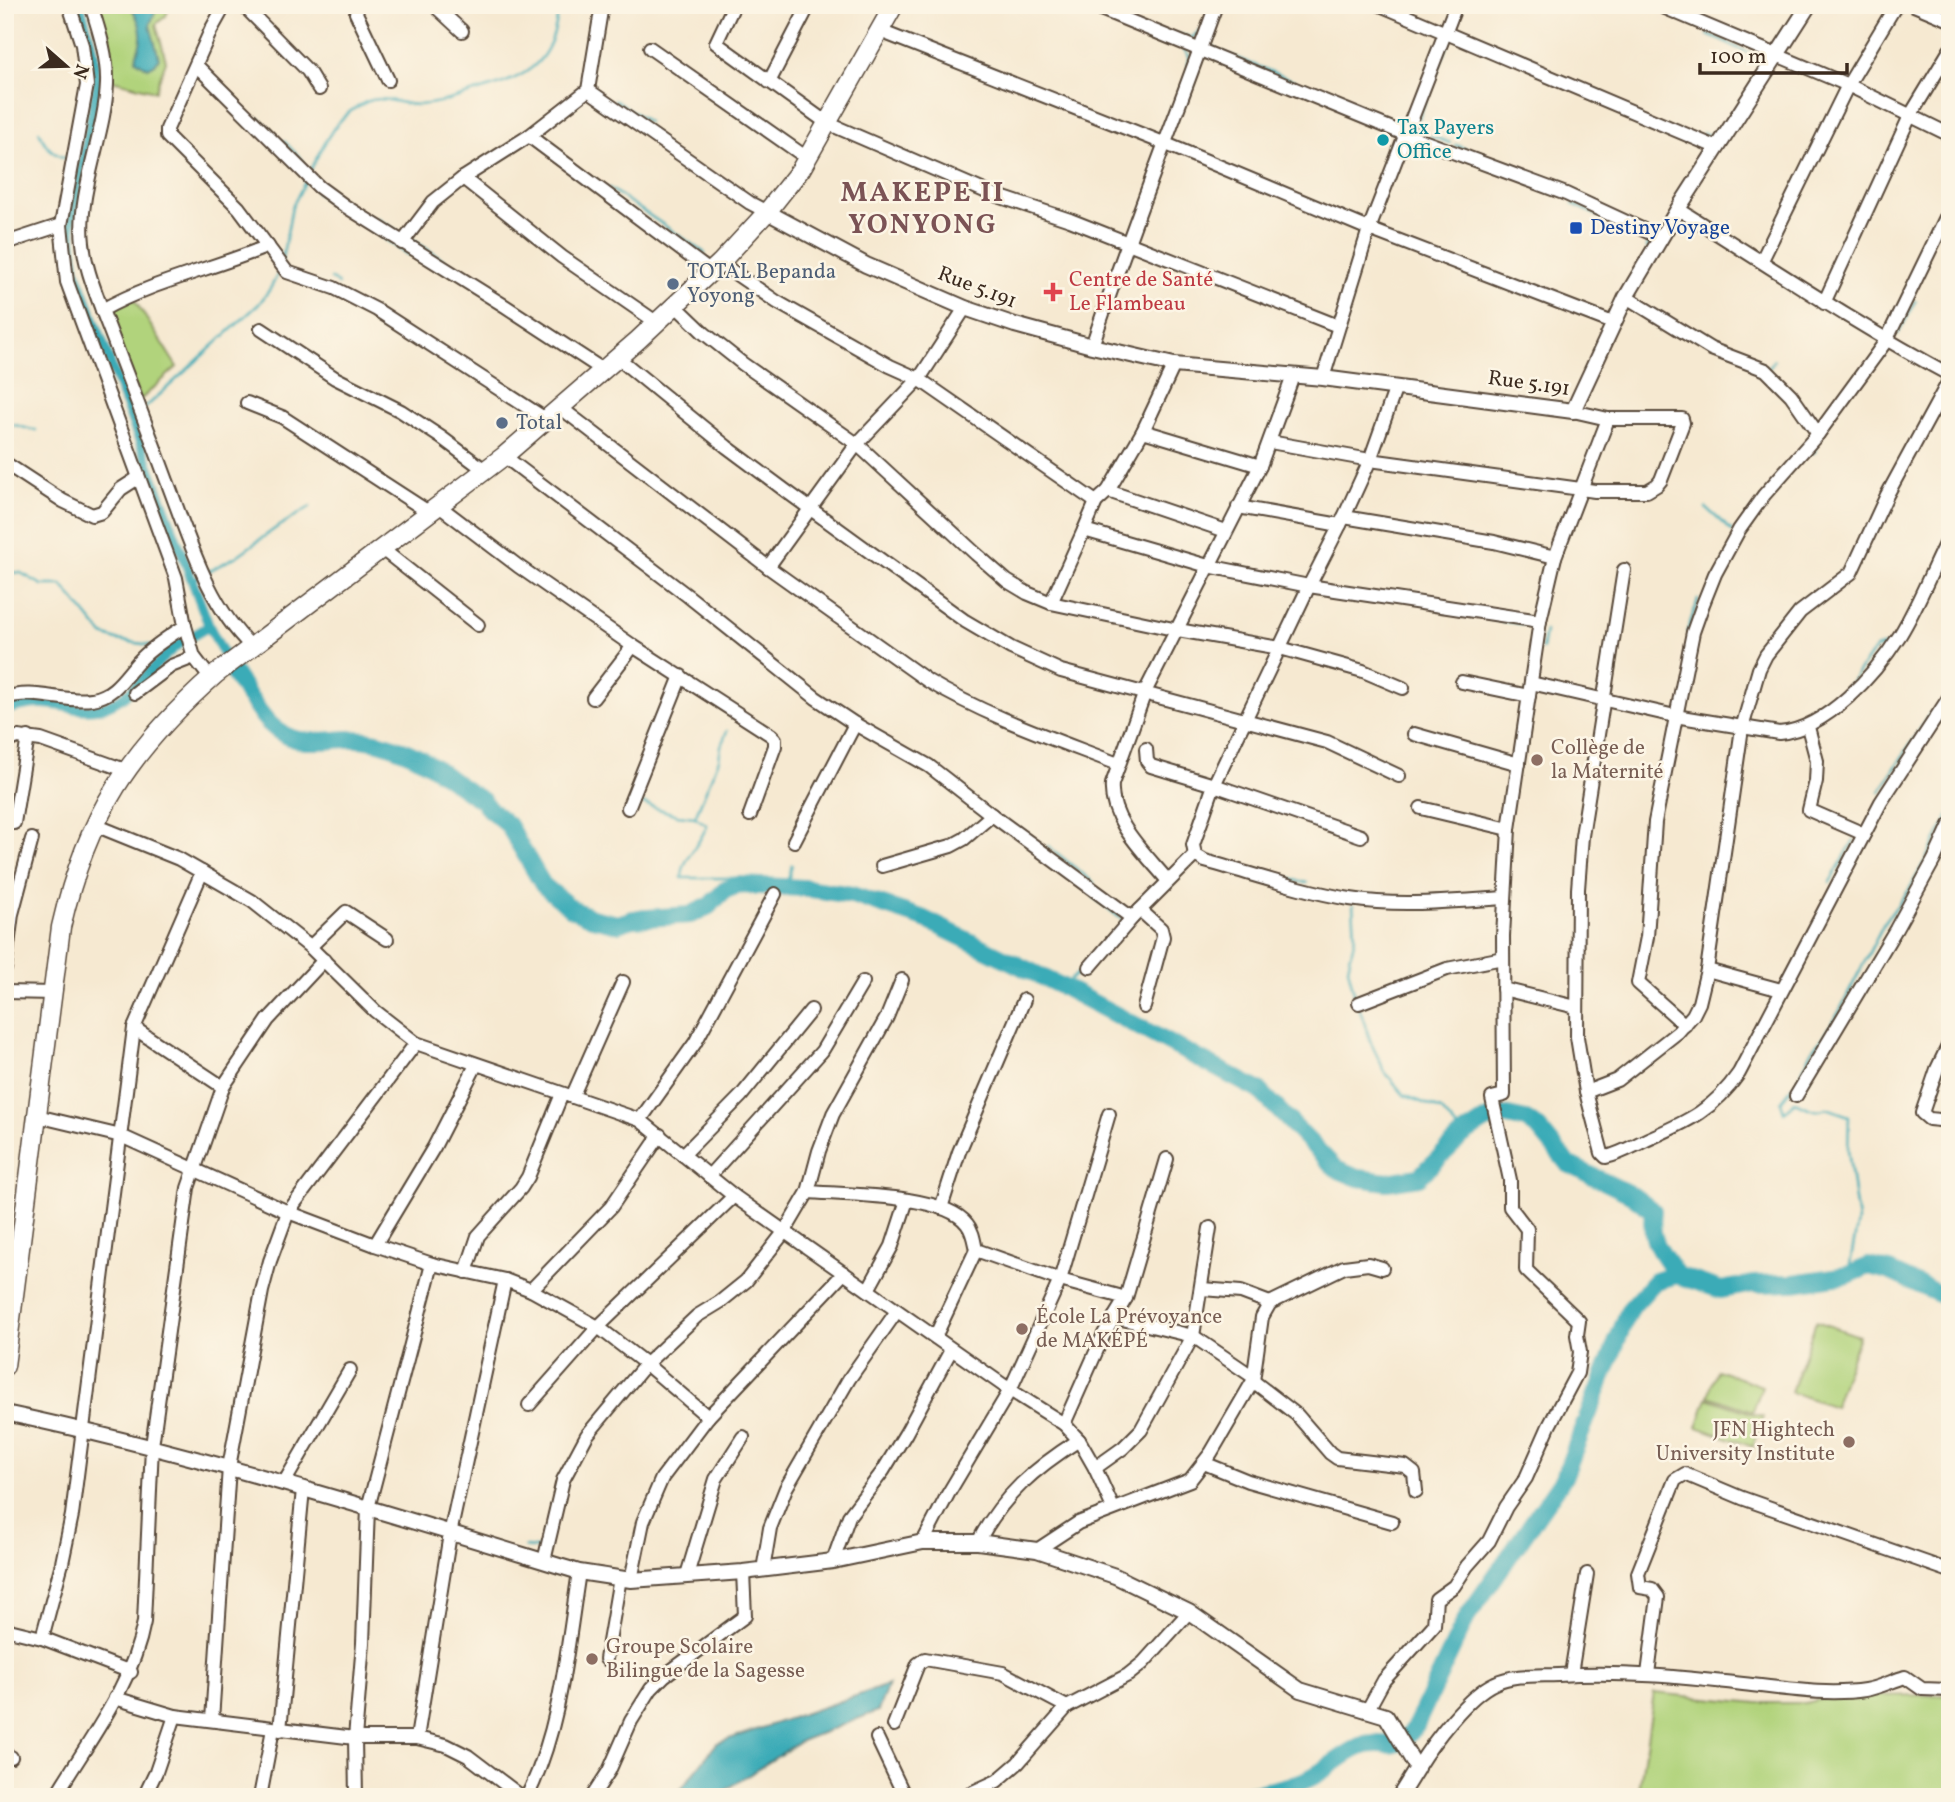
<svg xmlns="http://www.w3.org/2000/svg" width="1955" height="1802" font-family="Vollkorn,serif">
	<style>
		.green { fill: #b1d37b; stroke: #767e4c; stroke-width: 2 }
		.water { fill: #3aabb7; stroke: #3a6a6a; stroke-width: 2 }
		.lines { fill: none; stroke-linecap: round; stroke-linejoin: round }
		.stream { stroke: #3aabb7; stroke-width: 2.5 }
		.canal { stroke: #3aabb7; stroke-width: 10 }
		.river { stroke: #3aabb7; stroke-width: 18 }
		.minor-casing { stroke: #574739; stroke-width: 16 }
		.tertiary-casing { stroke: #574739; stroke-width: 18 }
		.secondary-casing { stroke: #574739; stroke-width: 21 }
		.minor { stroke: #fff; stroke-width: 12 }
		.tertiary { stroke: #fff; stroke-width: 14 }
		.secondary { stroke: #fff; stroke-width: 18 }
		.culture-dot { fill: #0f9aa8; stroke: #fcf5e5; stroke-width: 2.5 }
		.transit-dot { fill: #1a4fb4; stroke: #fcf5e5; stroke-width: 2.5 }
		.service-dot { fill: #5c6f8a; stroke: #fcf5e5; stroke-width: 2.5 }
		.health-dot { fill: #e0444e; stroke: #fcf5e5; stroke-width: 2.5 }
		.education-dot { fill: #8d6e63; stroke: #fcf5e5; stroke-width: 2.5 }
		.labels { text-anchor: middle; dominant-baseline: central; stroke-width: 5; stroke-linejoin: round; paint-order: stroke }
		.culture-label { font-size: 21px; fill: #0d838f; stroke: #fcf5e5; text-anchor: start }
		.transit-label { font-size: 21px; fill: #164399; stroke: #fcf5e5; text-anchor: start }
		.service-label { font-size: 21px; fill: #4e5e75; stroke: #fcf5e5; text-anchor: start }
		.health-label { font-size: 21px; fill: #be3a42; stroke: #fcf5e5; text-anchor: start }
		.street-label { font-size: 21px; fill: #3b2a1e; stroke: #fcf5e5 }
		.education-label { font-size: 21px; fill: #785e54; stroke: #fcf5e5; text-anchor: start }
		.district-label { font-size: 28px; font-weight: bold; letter-spacing: 2px; fill: #7b5355; stroke: #fcf5e5 }
	</style>
	<rect width="100%" height="100%" fill="#fcf5e5"/>
	<filter id="ink" filterUnits="userSpaceOnUse"><feTurbulence type="fractalNoise" baseFrequency=".0143" numOctaves="2"/><feDisplacementMap in="SourceGraphic" scale="14" xChannelSelector="R" yChannelSelector="G"/><feConvolveMatrix kernelMatrix="1 2 1 2 8 2 1 2 1" color-interpolation-filters="sRGB"/></filter>
	<filter id="wash" filterUnits="userSpaceOnUse"><feTurbulence type="fractalNoise" baseFrequency=".00686" numOctaves="4" result="noise"/><feDisplacementMap in="SourceGraphic" scale="28" xChannelSelector="R" yChannelSelector="G"/><feGaussianBlur stdDeviation="1.57" result="paint"/><feColorMatrix in="noise" values="0 0 0 0 0 0 0 0 0 0 0 0 0 0 0 0 0 1.4 0 .05"/><feComposite in="paint" operator="in"/></filter>
	<g filter="url(#wash)">
		<rect width="100%" height="100%" fill="#f6e9d1"/>
		<g class="green">
			<polygon points="94,5 170,5 166,16 156,24 166,61 155,91 112,80"/>
			<polygon points="134,299 177,367 140,400 105,312"/>
			<polygon points="1816,1321 1859,1336 1834,1407 1791,1392"/>
			<polygon points="1717,1370 1762,1386 1753,1411 1708,1396"/>
			<polygon points="1707,1398 1763,1417 1753,1447 1697,1427"/>
			<polygon points="1654,1693 1758,1703 1805,1703 1836,1696 1950,1695 1950,1797 1638,1797"/>
		</g>
		<g class="water">
			<path d="M130,5H158L150,25L159,58L154,65L148,68L136,60C136,53 139,50 140,44C144,30 137,17 130,5Z"/>
			<polygon points="888,1685 878,1711 801,1741 715,1797 675,1797 717,1743"/>
		</g>
		<g class="lines">
			<g class="stream">
				<polyline points="1074,5 1100,15"/>
				<polyline points="1455,26 1463,5"/>
				<polyline points="1176,34 1192,38 1200,30"/>
				<polyline points="1708,35 1758,57 1760,63 1758,72"/>
				<polyline points="1211,45 1216,50 1295,81"/>
				<polyline points="1184,49 1189,56 1187,65"/>
				<polyline points="1304,84 1342,100"/>
				<polyline points="615,100 648,122"/>
				<polyline points="1352,104 1396,123 1406,119"/>
				<polyline points="259,119 271,130"/>
				<polyline points="1420,130 1419,117 1448,44"/>
				<path d="M39,131C45,146 53,156 70,159"/>
				<polyline points="540,132 560,152"/>
				<polyline points="1703,133 1712,136 1721,130"/>
				<polyline points="1431,136 1450,143"/>
				<polyline points="279,140 285,142 303,161"/>
				<polyline points="1455,145 1466,149"/>
				<polyline points="1471,151 1508,165"/>
				<polyline points="1513,166 1558,185"/>
				<path d="M310,171C325,142 335,116 366,102C383,94 400,105 418,105C437,104 456,98 475,92C528,77 553,65 559,5"/>
				<polyline points="609,188 705,253"/>
				<polyline points="316,192 331,203"/>
				<polyline points="1573,204 1609,221"/>
				<polyline points="376,218 400,233"/>
				<polyline points="1618,225 1646,239 1649,243 1647,248"/>
				<polyline points="371,229 408,255"/>
				<polyline points="411,239 480,283"/>
				<polyline points="282,260 292,207 306,180"/>
				<polyline points="331,279 338,284"/>
				<polyline points="483,284 496,293"/>
				<polyline points="1898,334 1916,301"/>
				<polyline points="1769,368 1774,360"/>
				<polyline points="145,408 259,304 270,289 280,270"/>
				<polyline points="132,421 136,417"/>
				<path d="M5,426C16,422 25,430 36,430"/>
				<polyline points="1807,453 1815,452 1815,445"/>
				<polyline points="1706,508 1732,531"/>
				<polyline points="207,572 237,556 276,528 310,507"/>
				<polyline points="5,576 10,572 21,573 42,585 62,585 103,635 117,640 150,645"/>
				<polyline points="192,580 200,576"/>
				<polyline points="1536,607 1547,564"/>
				<polyline points="1489,619 1529,625 1533,629"/>
				<polyline points="1687,632 1698,600"/>
				<polyline points="164,646 175,646"/>
				<polyline points="1542,649 1545,631"/>
				<polyline points="1616,657 1622,618"/>
				<polyline points="1840,697 1875,649 1885,646"/>
				<polyline points="1880,792 1930,713"/>
				<polyline points="1202,800 1206,790"/>
				<path d="M635,801L677,815L695,817L707,825C701,844 682,858 682,878H736L746,885"/>
				<polyline points="695,817 719,759 721,746 727,731"/>
				<polyline points="1048,846 1094,883"/>
				<polyline points="1289,879 1307,883"/>
				<polyline points="1830,882 1854,840"/>
				<polyline points="786,888 792,865"/>
				<polyline points="1094,897 1124,921"/>
				<polyline points="1353,905 1355,936 1348,968 1356,1001"/>
				<polyline points="1067,989 1069,981 1085,967"/>
				<polyline points="1359,1007 1371,1043 1385,1072 1404,1095 1441,1110 1463,1135"/>
				<polyline points="640,1107 652,1092"/>
				<path d="M1848,1275L1858,1221L1848,1150L1849,1116L1826,1108C1815,1114 1805,1106 1795,1102L1784,1112L1781,1102L1796,1083L1814,1047L1823,1038L1839,1012L1884,923L1909,890L1950,814"/>
				<polyline points="525,1547 543,1549"/>
			</g>
			<g class="canal">
				<polyline points="80,5 94,53 97,86 71,225 75,269 209,626 231,668"/>
				<polyline points="191,637 209,626"/>
				<path d="M5,710C17,707 30,703 43,704C64,704 86,715 107,706C138,693 157,657 185,640"/>
			</g>
			<g class="river">
				<path d="M232,671C244,688 255,709 270,724C293,747 317,741 346,739C366,738 386,743 404,751C433,762 455,785 482,800L488,808L508,825L543,885L572,909L592,918L618,924L633,919L690,915L709,906L725,890L738,885L805,888L852,895L922,918L1067,989L1260,1091L1336,1169L1358,1178L1387,1182L1419,1177L1463,1135L1486,1120L1503,1115L1526,1120L1539,1129L1568,1164L1632,1195L1653,1211C1649,1242 1660,1251 1677,1275"/>
				<path d="M1234,1797C1259,1792 1285,1789 1308,1779C1326,1771 1341,1755 1360,1747C1386,1737 1395,1758 1416,1725L1467,1617L1564,1477L1629,1310L1655,1281L1677,1275L1721,1290L1753,1284L1794,1283L1848,1275L1869,1266L1889,1271L1950,1299"/>
			</g>
		</g>
	</g>
	<g filter="url(#ink)">
		<g class="lines">
			<g class="minor-casing">
				<g id="minor">
					<path d="M91,5C99,30 108,58 107,84C105,135 77,193 83,243C85,266 94,288 102,310"/>
					<polyline points="225,5 211,30 167,129 167,136 239,208 287,272 334,288 377,310 547,420"/>
					<polyline points="243,5 308,71 319,89"/>
					<polyline points="358,5 356,13 388,80"/>
					<polyline points="434,5 462,31"/>
					<polyline points="734,5 716,43 827,123 989,193 1070,220 1338,326"/>
					<polyline points="1091,5 1407,135 1566,194 1661,238"/>
					<polyline points="1380,5 1718,148"/>
					<polyline points="1658,5 1848,85 1950,135"/>
					<polyline points="1914,5 1950,20"/>
					<polyline points="880,31 1166,144 1369,229 1613,323"/>
					<polyline points="650,48 807,158"/>
					<polyline points="197,66 319,187 345,206 505,306 603,370"/>
					<polyline points="769,82 809,5"/>
					<polyline points="588,90 750,203 767,212"/>
					<polyline points="529,136 711,272"/>
					<polyline points="463,178 562,257 656,322"/>
					<path d="M1678,209C1768,265 1856,325 1950,375"/>
					<polyline points="61,225 87,85 82,45 69,5"/>
					<polyline points="9,242 61,225 67,282 176,578 185,626 194,657 211,679"/>
					<polyline points="402,243 433,202 463,178 529,136 588,90 602,5"/>
					<polyline points="1762,260 1848,85 1896,5"/>
					<polyline points="720,263 777,302 890,366 919,379 1096,502"/>
					<polyline points="1626,297 1711,349 1766,370 1791,395 1818,434"/>
					<polyline points="1824,303 1910,116 1950,50"/>
					<polyline points="675,305 704,333 743,364 857,444 976,554 1007,581 1027,593 1051,603 1178,630 1280,648 1363,671 1403,688"/>
					<polyline points="261,329 335,378 401,411 442,438 486,471"/>
					<path d="M1092,346C1130,231 1175,119 1216,5"/>
					<polyline points="618,358 727,447 786,491 965,621 1011,648 1061,671 1327,742 1399,776"/>
					<polyline points="1174,365 1143,431 1108,491 1096,502 1084,530 1208,566 1309,586 1540,621"/>
					<polyline points="1323,378 1369,229 1456,5"/>
					<polyline points="247,403 282,417 430,513"/>
					<path d="M561,408L768,567L928,681C988,717 1054,739 1118,764"/>
					<polyline points="1143,431 1260,466"/>
					<polyline points="1270,442 1370,460 1595,491 1647,491 1657,485 1661,480 1683,423 1682,419 1608,419 1573,411"/>
					<polyline points="504,456 688,596 816,698 855,724 929,766 992,815 1132,918"/>
					<polyline points="5,463 63,501 92,515 102,512 121,489 138,478"/>
					<polyline points="1108,491 1226,531"/>
					<polyline points="439,506 518,566 633,646 771,735 775,739 775,746 750,815"/>
					<polyline points="1238,507 1340,525"/>
					<polyline points="1344,517 1494,542 1555,557"/>
					<polyline points="382,549 478,625"/>
					<polyline points="768,567 857,444 919,379 965,308"/>
					<path d="M1624,570L1582,836L1578,889L1577,1037L1586,1092L1602,1153L1606,1157C1620,1154 1633,1146 1646,1140C1686,1122 1713,1111 1739,1073L1881,802L1950,696"/>
					<polyline points="1051,603 1084,530"/>
					<path d="M252,647C207,604 189,538 167,481C146,424 124,367 102,310C154,281 213,269 268,246"/>
					<polyline points="1462,682 1529,696"/>
					<path d="M1531,683L1675,716L1779,733C1827,729 1875,674 1900,635C1919,604 1933,567 1950,534"/>
					<polyline points="135,693 171,666 194,657"/>
					<path d="M5,698C34,688 63,703 92,699C118,695 127,671 145,655C157,644 171,635 185,626"/>
					<polyline points="593,698 633,646"/>
					<polyline points="1808,727 1817,761 1816,781 1809,810 1864,834"/>
					<polyline points="1414,734 1519,764"/>
					<polyline points="5,742 18,737 41,740 125,770"/>
					<path d="M1146,749L1147,761L1151,766L1214,785L1193,845L1195,855L1205,861C1253,874 1301,891 1350,899C1401,907 1454,901 1505,898"/>
					<polyline points="628,808 681,676"/>
					<polyline points="1421,808 1509,829"/>
					<polyline points="14,823 28,737"/>
					<polyline points="95,825 179,859 252,901 310,947 375,1011 416,1043 640,1120 734,1196 1010,1390 1064,1424 1079,1440 1095,1468 1113,1508"/>
					<polyline points="1361,836 1214,785 1309,586 1344,517 1370,460 1396,387"/>
					<polyline points="794,841 855,724"/>
					<polyline points="882,866 951,846 964,839 992,815"/>
					<path d="M1168,881C1146,854 1109,821 1112,784L1145,692L1260,466L1293,376"/>
					<polyline points="1140,910 1161,929 1163,937 1144,1007"/>
					<polyline points="310,947 346,912 387,939"/>
					<polyline points="1090,967 1132,918 1195,855"/>
					<polyline points="5,969 12,914 32,839"/>
					<polyline points="1707,970 1781,990"/>
					<polyline points="1503,989 1576,1007"/>
					<polyline points="5,992 53,993"/>
					<polyline points="1359,1003 1447,969 1503,958"/>
					<polyline points="1685,1025 1638,983 1647,937 1655,822 1693,632 1703,604 1715,574 1739,530 1764,495 1818,434 1886,341 1950,209"/>
					<polyline points="134,1028 223,1087"/>
					<polyline points="1950,1042 1937,1069 1922,1113 1929,1119 1950,1121"/>
					<polyline points="1586,1092 1617,1080 1678,1032 1693,1015 1699,1003 1707,970 1742,728 1759,669 1766,655 1800,612 1851,573 1887,495 1950,379"/>
					<polyline points="1796,1096 1896,929 1934,860 1950,825"/>
					<polyline points="572,1097 623,982"/>
					<polyline points="37,1116 121,1136 288,1212 375,1245 432,1264 505,1280 531,1290 598,1327 646,1364 708,1417"/>
					<polyline points="640,1120 695,1043 775,894"/>
					<polyline points="683,1155 741,1096 811,1010"/>
					<polyline points="709,1176 822,1051 863,982"/>
					<path d="M808,1192C845,1195 945,1194 967,1224C973,1231 974,1241 976,1250L1060,1280L1126,1298"/>
					<polyline points="941,1208 959,1152 1024,1000"/>
					<polyline points="375,1245 434,1147 476,1065"/>
					<polyline points="466,1272 478,1236 521,1188 528,1177 562,1094"/>
					<polyline points="1202,1289 1241,1292 1270,1303"/>
					<polyline points="531,1290 611,1207 660,1135"/>
					<polyline points="868,1290 892,1246 907,1200"/>
					<polyline points="1114,1317 1193,1336 1252,1376"/>
					<polyline points="935,1337 976,1250"/>
					<polyline points="1253,1381 1297,1415 1330,1453 1337,1458 1405,1466 1414,1473 1416,1491"/>
					<polyline points="529,1405 598,1327 734,1196"/>
					<polyline points="1064,1424 1104,1334 1126,1298 1167,1159"/>
					<polyline points="1204,1463 1248,1481 1392,1522"/>
					<polyline points="1095,1468 1123,1448 1141,1430 1193,1336 1210,1228"/>
					<polyline points="284,1483 350,1370"/>
					<polyline points="923,1542 948,1494 1010,1390 1060,1280 1109,1114"/>
					<path d="M978,1542C1003,1495 1035,1468 1079,1440"/>
					<polyline points="1037,1550 1078,1523 1190,1480 1211,1453 1253,1381 1262,1317 1270,1303 1344,1267 1368,1264 1382,1268"/>
					<polyline points="544,1561 563,1480 587,1435 646,1364 697,1316 720,1302 746,1281 785,1231 808,1192 819,1151 833,1114 887,1017 902,980"/>
					<polyline points="833,1561 849,1516 883,1471 906,1433 951,1350"/>
					<polyline points="763,1570 770,1528 786,1488 849,1379 897,1311"/>
					<polyline points="687,1575 716,1479 743,1437"/>
					<polyline points="631,1580 643,1522 662,1478 708,1417 844,1273"/>
					<polyline points="5,1629 42,1638 131,1672"/>
					<polyline points="42,1638 62,1563 72,1515 134,1028 202,872"/>
					<polyline points="606,1659 620,1578"/>
					<polyline points="1571,1674 1587,1574"/>
					<polyline points="1648,1674 1658,1597 1652,1589 1640,1587 1638,1573 1675,1480 1685,1474 1742,1498 1950,1571"/>
					<polyline points="115,1698 175,1716 355,1738 417,1738 446,1745 468,1756 522,1797"/>
					<polyline points="1367,1711 1384,1680 1434,1625 1436,1599 1454,1586 1467,1566 1489,1541 1506,1507 1526,1478 1549,1426 1577,1373 1580,1352 1577,1335 1579,1321 1526,1270 1527,1229 1510,1207 1510,1180 1492,1098 1504,1095 1503,936 1509,829 1540,621 1555,557 1608,419"/>
					<polyline points="212,1720 229,1467 262,1291 270,1261 288,1212 416,1043"/>
					<polyline points="894,1725 918,1664 925,1659 1003,1673 1067,1707"/>
					<polyline points="280,1730 303,1489"/>
					<polyline points="417,1738 450,1534 505,1280"/>
					<polyline points="877,1738 905,1797"/>
					<polyline points="5,1755 11,1757"/>
					<path d="M1417,1768C1433,1742 1468,1695 1495,1683C1513,1674 1539,1676 1558,1675C1620,1671 1682,1677 1743,1684C1783,1688 1825,1696 1865,1690C1878,1688 1892,1681 1905,1677L1922,1689L1950,1690"/>
					<path d="M55,1797C88,1741 132,1687 144,1622L152,1446L188,1188L223,1087L268,1020L324,960"/>
					<polyline points="144,1797 156,1772 175,1716"/>
					<polyline points="260,1797 273,1729"/>
					<polyline points="356,1797 355,1738 363,1643 368,1508 432,1264"/>
					<path d="M527,1797C561,1727 567,1648 579,1572"/>
					<polyline points="592,1797 609,1771 631,1721 651,1689 664,1676 745,1616 743,1572"/>
					<polyline points="962,1797 997,1781 1018,1763 1067,1707 1128,1675 1143,1663 1189,1612"/>
				</g>
			</g>
			<g class="tertiary-casing">
				<g id="tertiary">
					<polyline points="767,212 866,265 965,308 1015,325 1092,346 1174,365 1323,378 1573,411 1626,297 1678,209 1809,5"/>
					<path d="M5,1413C200,1454 389,1514 579,1572L631,1580L743,1572L833,1561L923,1542H978L1037,1550L1115,1576L1189,1612L1300,1690L1386,1716L1417,1768L1399,1797"/>
				</g>
			</g>
			<g class="secondary-casing">
				<path id="secondary" d="M5,1366L61,927C87,814 130,750 216,674L504,456L638,340L720,263L767,212L801,169L894,5"/>
			</g>
			<use href="#minor" class="minor"/>
			<use href="#tertiary" class="tertiary"/>
			<use href="#secondary" class="secondary"/>
		</g>
	</g>
	<circle class="culture-dot" cx="1383" cy="140" r="7"/>
	<rect class="transit-dot" x="1569" y="221" width="14" height="14" rx="3.5"/>
	<g class="service-dot">
		<circle cx="673" cy="284" r="7"/>
		<circle cx="502" cy="423" r="7"/>
	</g>
	<path class="health-dot" d="M1049.5 281.5h7v7h7v7h-7v7h-7v-7h-7v-7h7z"/>
	<g class="education-dot">
		<circle cx="1537" cy="760" r="7"/>
		<circle cx="1022" cy="1329" r="7"/>
		<circle cx="1849" cy="1442" r="7"/>
		<circle cx="592" cy="1659" r="7"/>
	</g>
	<g class="labels">
		<g class="culture-label">
			<text x="1397" y="128">Tax Payers<tspan x="1397" dy="24">Office</tspan></text>
		</g>
		<g class="transit-label">
			<text x="1590" y="228">Destiny Voyage</text>
		</g>
		<g class="service-label">
			<text x="687" y="272">TOTAL Bepanda<tspan x="687" dy="24">Yoyong</tspan></text>
			<text x="516" y="423">Total</text>
		</g>
		<g class="health-label">
			<text x="1069" y="280">Centre de Santé<tspan x="1069" dy="24">Le Flambeau</tspan></text>
		</g>
		<g class="street-label">
			<text transform="translate(977 288) rotate(21)">Rue 5.191</text>
			<text transform="translate(1529 384) rotate(8)">Rue 5.191</text>
		</g>
		<g class="education-label">
			<text x="1551" y="748">Collège de<tspan x="1551" dy="24">la Maternité</tspan></text>
			<text x="1036" y="1317">École La Prévoyance<tspan x="1036" dy="24">de MAKÉPÉ</tspan></text>
			<text x="1835" y="1430" text-anchor="end">JFN Hightech<tspan x="1835" dy="24">University Institute</tspan></text>
			<text x="606" y="1647">Groupe Scolaire<tspan x="606" dy="24">Bilingue de la Sagesse</tspan></text>
		</g>
		<g class="district-label">
			<text x="923" y="193">MAKEPE II<tspan x="923" dy="32">YONYONG</tspan></text>
		</g>
	</g>
	<rect width="1955" height="1802" fill="none" stroke="#fcf5e5" stroke-width="28"/>
	<g transform="translate(66 66) rotate(110)" stroke="#fcf5e5" stroke-width="5" paint-order="stroke">
	<path d="M0-5L12 26L0 18L-12 26Z" fill="#3b2a1e"/>
	<text y="-10" font-size="19" font-weight="bold" text-anchor="middle" fill="#3b2a1e">N</text>
	</g>
	<path d="M1700 63v10h147v-10" fill="none" stroke="#3b2a1e" stroke-width="3.5"/>
	<text x="1710" y="63" font-size="21" fill="#3b2a1e" stroke="#fcf5e5" stroke-width="5" paint-order="stroke">100 m</text>
</svg>
